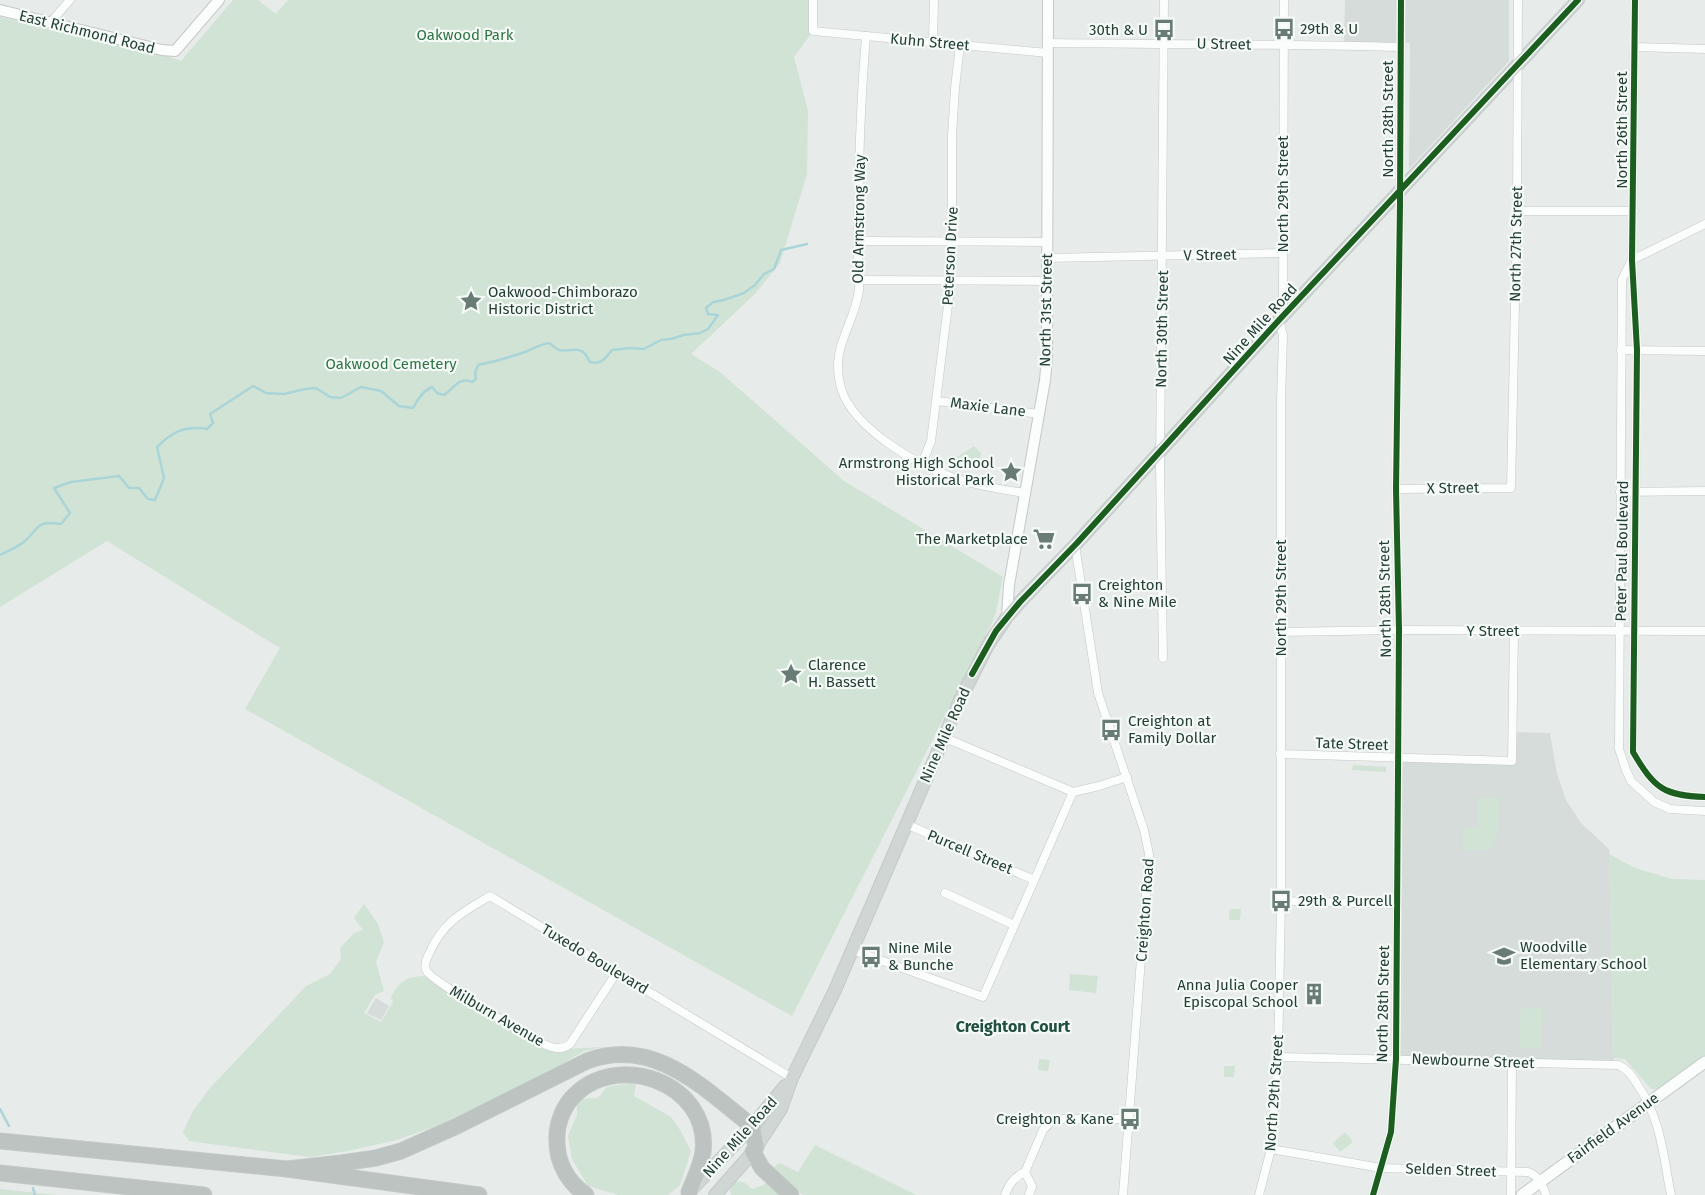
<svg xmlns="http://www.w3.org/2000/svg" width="1705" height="1195" font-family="'Fira Sans',sans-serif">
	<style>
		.built { fill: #d5dcd9 }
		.green { fill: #d1e3d5 }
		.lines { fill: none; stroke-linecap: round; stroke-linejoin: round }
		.stream { stroke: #aad5d8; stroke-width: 2.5 }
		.minor-casing { stroke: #c4c8c6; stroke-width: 9 }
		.tertiary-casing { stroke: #c4c8c6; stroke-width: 12 }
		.secondary-casing { stroke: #c3c9c6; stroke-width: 13 }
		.primary-casing { stroke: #c2cac7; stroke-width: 14 }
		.motorway-casing { stroke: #c2cac7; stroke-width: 17 }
		.minor { stroke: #fbfcfc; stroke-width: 8 }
		.tertiary { stroke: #fbfcfc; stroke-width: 10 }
		.secondary { stroke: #fbfcfc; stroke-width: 11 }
		.primary { stroke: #cfd6d4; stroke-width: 12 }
		.motorway { stroke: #bcc3c1; stroke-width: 15 }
		.cycleway-casing { stroke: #f5faf7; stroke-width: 9 }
		.cycleway { stroke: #1b5e20; stroke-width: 6 }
		.labels { text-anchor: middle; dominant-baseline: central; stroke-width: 4.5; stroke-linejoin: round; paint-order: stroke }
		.poi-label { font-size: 15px; fill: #243f36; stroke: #f5faf7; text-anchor: start }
		.street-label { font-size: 15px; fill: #243f36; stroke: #f5faf7 }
		.park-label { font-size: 15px; fill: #307445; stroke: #f5faf7 }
		.neighbourhood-label { font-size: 16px; font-weight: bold; fill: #215041; stroke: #f5faf7 }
	</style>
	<rect width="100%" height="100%" fill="#e7ebe9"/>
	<g class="built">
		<polygon points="1345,0 1509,0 1509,61 1409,169 1410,43 1344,42"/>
		<polygon points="1513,732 1550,733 1557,774 1566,800 1581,823 1609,849 1614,1064 1396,1059 1398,757 1512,760"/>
		<polygon points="376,998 389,1006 381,1020 367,1013"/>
	</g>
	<g class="green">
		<polygon points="233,0 258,0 276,14 288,0 811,0 813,31 794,57 808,111 807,174 780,263 755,294 691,354 720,372 844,481 1003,577 996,612 993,621 792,1016 245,709 280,648 107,541 0,607 0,17 162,54 181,61"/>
		<polygon points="974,446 981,453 979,464 970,470 952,466 951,461"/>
		<polygon points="1353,765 1386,767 1386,772 1352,770"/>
		<polygon points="1478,798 1499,798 1498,835 1491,850 1463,850 1463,828 1477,827"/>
		<polygon points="1609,854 1635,868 1672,879 1705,880 1705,1055 1658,1089 1651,1089 1625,1059 1614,1058"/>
		<path d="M364,904L378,924L384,942L376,962L384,991L375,995L364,1013L381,1022L393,1002L391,997C400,981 405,977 424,976L545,1050L604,1047L584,1051L538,1078L436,1126L397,1140L348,1151L309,1157L189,1141L183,1132L193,1111L210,1088L306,986L330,974L341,959L340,948L353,934L363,930L354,918Z"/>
		<polygon points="1230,909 1241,909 1240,920 1229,920"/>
		<polygon points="1070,974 1098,976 1096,993 1069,990"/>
		<polygon points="1521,1007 1543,1008 1541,1048 1519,1048"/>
		<polygon points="1039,1059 1050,1060 1048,1071 1038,1070"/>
		<polygon points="1224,1066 1235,1066 1234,1077 1224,1077"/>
		<polygon points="636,1082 634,1096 671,1117 680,1130 691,1151 680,1185 668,1195 618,1195 588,1186 572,1159 568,1136 577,1115 577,1099 598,1098 607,1087"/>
		<polygon points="1345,1132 1353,1142 1340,1152 1333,1143"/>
		<polygon points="815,1145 916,1195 803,1195 771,1170 779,1163 798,1172"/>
		<polygon points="736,1181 745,1183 752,1189 769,1183 780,1195 731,1195 730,1190"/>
		<polygon points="0,1189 57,1195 0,1195"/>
	</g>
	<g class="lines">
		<g class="stream">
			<path d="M0,555C8,551 18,547 25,541C40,527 37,520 61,524L70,513L54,488L71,482L119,476L129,488H139L148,499L155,500L164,478L157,447C172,432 185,425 207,429L213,423L210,414L253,386L266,393L284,394L305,389L316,388L330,397L341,398L361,387L381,391L399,406L413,408C418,399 423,391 432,387L437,393L444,395C453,389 460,376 472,382L476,379L475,373L478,365C493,362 507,358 522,353C531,350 538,345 549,343C552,345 556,349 559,350C574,353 580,342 590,362C602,365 605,358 612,350L630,348L644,349L661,340L671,339L684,335L700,333L708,329L718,315L708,314L706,308L713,302L724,300L744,293L755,285L764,274L774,269L781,250L807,244"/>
			<polyline points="0,1109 9,1126"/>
			<polyline points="33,1188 35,1195"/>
		</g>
		<g class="minor-casing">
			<g id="minor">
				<polyline points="813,0 813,31 1048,53"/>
				<path d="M1635,0L1632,260L1637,350L1633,752C1654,788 1664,796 1705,797"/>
				<polyline points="50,23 70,0"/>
				<path d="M866,36C860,108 858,180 858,252C858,264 860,277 859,290C856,316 838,340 838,366C838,376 840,387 844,396C860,431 918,466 954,478C977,486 1001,489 1024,493"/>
				<polyline points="933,42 934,0"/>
				<path d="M1048,43C1165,44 1283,44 1400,47"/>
				<polyline points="1635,47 1705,49"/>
				<polyline points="1517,211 1634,211"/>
				<polyline points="859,241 1048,242"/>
				<polyline points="1048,258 1282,253"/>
				<polyline points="1632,260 1622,279 1619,749 1626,770 1631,781 1654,802 1670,809 1705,811"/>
				<polyline points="1632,260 1705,224"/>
				<polyline points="859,280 1047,281"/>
				<polyline points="1621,350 1705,351"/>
				<polyline points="937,401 1039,414"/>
				<polyline points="921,464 926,454 931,441 951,281 952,252 952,136 955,88 960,45"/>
				<polyline points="1396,489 1511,488 1517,211 1518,0"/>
				<polyline points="1620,492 1705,491"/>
				<polyline points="1075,545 1098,693 1144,830 1149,854 1123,1195"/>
				<polyline points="1281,632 1399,630 1705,631"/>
				<polyline points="1163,658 1160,467 1164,0"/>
				<polyline points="943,737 1073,792 1099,786 1127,777"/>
				<polyline points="1280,754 1512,761 1514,631"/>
				<polyline points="906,824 1034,880"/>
				<polyline points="945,893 1014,925"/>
				<polyline points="1281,901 1397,904"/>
				<polyline points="852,950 983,997 1073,792"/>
				<path d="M617,972L570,1044C561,1051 552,1048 542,1043C525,1033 431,982 426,970C424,964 427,957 430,952C443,922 463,912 490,896L792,1078"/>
				<path d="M1278,1057L1618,1065C1628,1069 1632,1076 1637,1084C1661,1118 1663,1155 1671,1195"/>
				<path d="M1271,1149L1381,1168L1528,1172C1538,1175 1543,1185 1546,1195"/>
				<polyline points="1025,1172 1032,1186 1029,1195"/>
				<path d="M1005,1195C1009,1184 1014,1177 1025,1172L1043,1130L1053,1120L1065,1119H1130"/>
				<path d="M1259,1195L1271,1149L1278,1057L1281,901V400L1283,335C1279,325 1279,311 1283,301L1284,0"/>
				<polyline points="1373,1195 1391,1132 1396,1059 1399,630 1396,489 1400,204 1401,0"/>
				<polyline points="1511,1195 1512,1062"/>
			</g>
		</g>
		<g class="tertiary-casing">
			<g id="tertiary">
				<polyline points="0,10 162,50 175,51 219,0"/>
				<polyline points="1007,617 1009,585 1045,380 1047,358 1048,0"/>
			</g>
		</g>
		<g class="secondary-casing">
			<polyline id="secondary" points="1522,1195 1705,1062"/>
		</g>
		<g class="primary-casing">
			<g id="primary">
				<polyline points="693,1188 752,1126 785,1086"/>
				<polyline points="715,1195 753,1152 781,1109 792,1078 835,990 960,700 988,645 1007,617 1020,602 1077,543 1280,319 1578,0"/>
			</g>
		</g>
		<g class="motorway-casing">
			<g id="motorway">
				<polyline points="0,1141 287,1169 479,1195"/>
				<polyline points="753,1152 762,1168 791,1195"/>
				<path d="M287,1169L341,1163L376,1158L401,1151L457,1126L587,1061C654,1036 703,1088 752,1126L756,1147"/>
				<polyline points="0,1173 204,1195"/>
				<path d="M586,1195C568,1182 557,1163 557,1141C556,1126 562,1110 571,1099C615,1048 711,1083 703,1152C701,1166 694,1179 689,1192"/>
			</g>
		</g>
		<use href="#minor" class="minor"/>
		<use href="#tertiary" class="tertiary"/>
		<use href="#secondary" class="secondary"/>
		<use href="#primary" class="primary"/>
		<use href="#motorway" class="motorway"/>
		<g class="cycleway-casing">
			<g id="cycleway">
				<path d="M1635,0L1632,260L1637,350L1633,752C1654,788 1664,796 1705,797"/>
				<polyline points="972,674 996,631 1020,602 1077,543 1280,319 1578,0"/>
				<polyline points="1373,1195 1391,1132 1396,1059 1399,630 1396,489 1400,204 1401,0"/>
			</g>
		</g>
		<use href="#cycleway" class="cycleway"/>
	</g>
	<defs>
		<g id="bus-bare" transform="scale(1.725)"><path d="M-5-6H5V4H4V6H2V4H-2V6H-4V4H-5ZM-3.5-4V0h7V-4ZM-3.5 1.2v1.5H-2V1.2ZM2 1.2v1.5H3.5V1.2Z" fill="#687b75" stroke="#f5faf7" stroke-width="2.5" paint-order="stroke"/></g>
		<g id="sight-bare" transform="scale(1.725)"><path d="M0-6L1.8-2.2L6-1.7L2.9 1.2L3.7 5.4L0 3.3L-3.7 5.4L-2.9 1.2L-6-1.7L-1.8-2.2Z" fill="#687b75" stroke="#f5faf7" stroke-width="2.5" paint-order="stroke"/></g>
		<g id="supermarket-bare" transform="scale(1.725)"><path d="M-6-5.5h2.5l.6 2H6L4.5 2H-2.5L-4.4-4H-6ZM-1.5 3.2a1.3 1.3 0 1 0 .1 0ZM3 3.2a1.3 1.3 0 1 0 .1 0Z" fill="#687b75" stroke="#f5faf7" stroke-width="2.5" paint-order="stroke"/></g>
		<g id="school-bare" transform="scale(1.725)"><path d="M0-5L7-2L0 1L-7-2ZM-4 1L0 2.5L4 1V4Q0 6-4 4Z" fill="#687b75" stroke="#f5faf7" stroke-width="2.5" paint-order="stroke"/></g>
		<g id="building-bare" transform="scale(1.725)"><path d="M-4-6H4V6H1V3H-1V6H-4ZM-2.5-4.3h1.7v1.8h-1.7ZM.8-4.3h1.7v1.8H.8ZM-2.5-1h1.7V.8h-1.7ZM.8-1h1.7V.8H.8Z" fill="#687b75" stroke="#f5faf7" stroke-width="2.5" paint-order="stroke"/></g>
	</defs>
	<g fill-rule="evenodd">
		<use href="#bus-bare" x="1284" y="29"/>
		<use href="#bus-bare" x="1164" y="30"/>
		<use href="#sight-bare" x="471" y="301"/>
		<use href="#sight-bare" x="1011" y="472"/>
		<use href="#supermarket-bare" x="1044" y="539"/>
		<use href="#bus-bare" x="1082" y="594"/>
		<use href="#sight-bare" x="791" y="674"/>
		<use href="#bus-bare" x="1111" y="730"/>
		<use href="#bus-bare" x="1281" y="901"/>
		<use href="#school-bare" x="1504" y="956"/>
		<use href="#bus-bare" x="871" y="957"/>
		<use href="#building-bare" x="1314" y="994"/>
		<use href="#bus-bare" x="1130" y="1119"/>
	</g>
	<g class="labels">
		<g class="poi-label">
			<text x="1300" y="29">29th &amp; U</text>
			<text x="1148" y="30" text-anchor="end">30th &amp; U</text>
			<text x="488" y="292">Oakwood-Chimborazo<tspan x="488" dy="17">Historic District</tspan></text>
			<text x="994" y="463" text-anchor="end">Armstrong High School<tspan x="994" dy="17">Historical Park</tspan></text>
			<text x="1028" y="539" text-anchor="end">The Marketplace</text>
			<text x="1098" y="585">Creighton<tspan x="1098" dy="17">&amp; Nine Mile</tspan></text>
			<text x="808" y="665">Clarence<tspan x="808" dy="17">H. Bassett</tspan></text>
			<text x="1128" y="721">Creighton at<tspan x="1128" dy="17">Family Dollar</tspan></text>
			<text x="1298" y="901">29th &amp; Purcell</text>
			<text x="1520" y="947">Woodville<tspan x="1520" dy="17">Elementary School</tspan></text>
			<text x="888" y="948">Nine Mile<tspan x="888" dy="17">&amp; Bunche</tspan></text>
			<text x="1298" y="985" text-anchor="end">Anna Julia Cooper<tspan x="1298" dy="17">Episcopal School</tspan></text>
			<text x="1114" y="1119" text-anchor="end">Creighton &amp; Kane</text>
		</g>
		<g class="street-label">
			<text transform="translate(87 32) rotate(14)">East Richmond Road</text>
			<text transform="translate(930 42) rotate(5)">Kuhn Street</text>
			<text transform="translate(1224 44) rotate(1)">U Street</text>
			<text transform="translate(1388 119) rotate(-90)">North 28th Street</text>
			<text transform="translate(1622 130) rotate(-90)">North 26th Street</text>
			<text transform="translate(1283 194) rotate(-90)">North 29th Street</text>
			<text transform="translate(859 219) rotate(-89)">Old Armstrong Way</text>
			<text transform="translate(1516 244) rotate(-89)">North 27th Street</text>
			<text transform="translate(1210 255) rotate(-1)">V Street</text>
			<text transform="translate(950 256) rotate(-87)">Peterson Drive</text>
			<text transform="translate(1046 310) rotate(-89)">North 31st Street</text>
			<text transform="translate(1260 324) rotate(-48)">Nine Mile Road</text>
			<text transform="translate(1162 329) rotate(-89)">North 30th Street</text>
			<text transform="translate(988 407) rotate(7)">Maxie Lane</text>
			<text transform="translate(1453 488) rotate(-1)">X Street</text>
			<text transform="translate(1622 551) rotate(-89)">Peter Paul Boulevard</text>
			<text transform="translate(1281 598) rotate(-90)">North 29th Street</text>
			<text transform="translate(1385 599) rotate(-91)">North 28th Street</text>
			<text x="1493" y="631">Y Street</text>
			<text transform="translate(945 735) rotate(-66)">Nine Mile Road</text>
			<text transform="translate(1352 744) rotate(2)">Tate Street</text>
			<text transform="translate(970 852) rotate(23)">Purcell Street</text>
			<text transform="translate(1145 910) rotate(-86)">Creighton Road</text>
			<text transform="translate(595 959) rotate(31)">Tuxedo Boulevard</text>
			<text transform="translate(1383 1004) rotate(-89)">North 28th Street</text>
			<text transform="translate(497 1016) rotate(30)">Milburn Avenue</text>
			<text transform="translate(1473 1061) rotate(2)">Newbourne Street</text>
			<text transform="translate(1274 1093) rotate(-86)">North 29th Street</text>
			<text transform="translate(1613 1128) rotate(-36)">Fairfield Avenue</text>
			<text transform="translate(740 1137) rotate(-48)">Nine Mile Road</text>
			<text transform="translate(1451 1170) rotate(2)">Selden Street</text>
		</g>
		<g class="park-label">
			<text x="465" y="35">Oakwood Park</text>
			<text x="391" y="364">Oakwood Cemetery</text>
		</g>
		<g class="neighbourhood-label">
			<text x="1013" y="1026">Creighton Court</text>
		</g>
	</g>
</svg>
